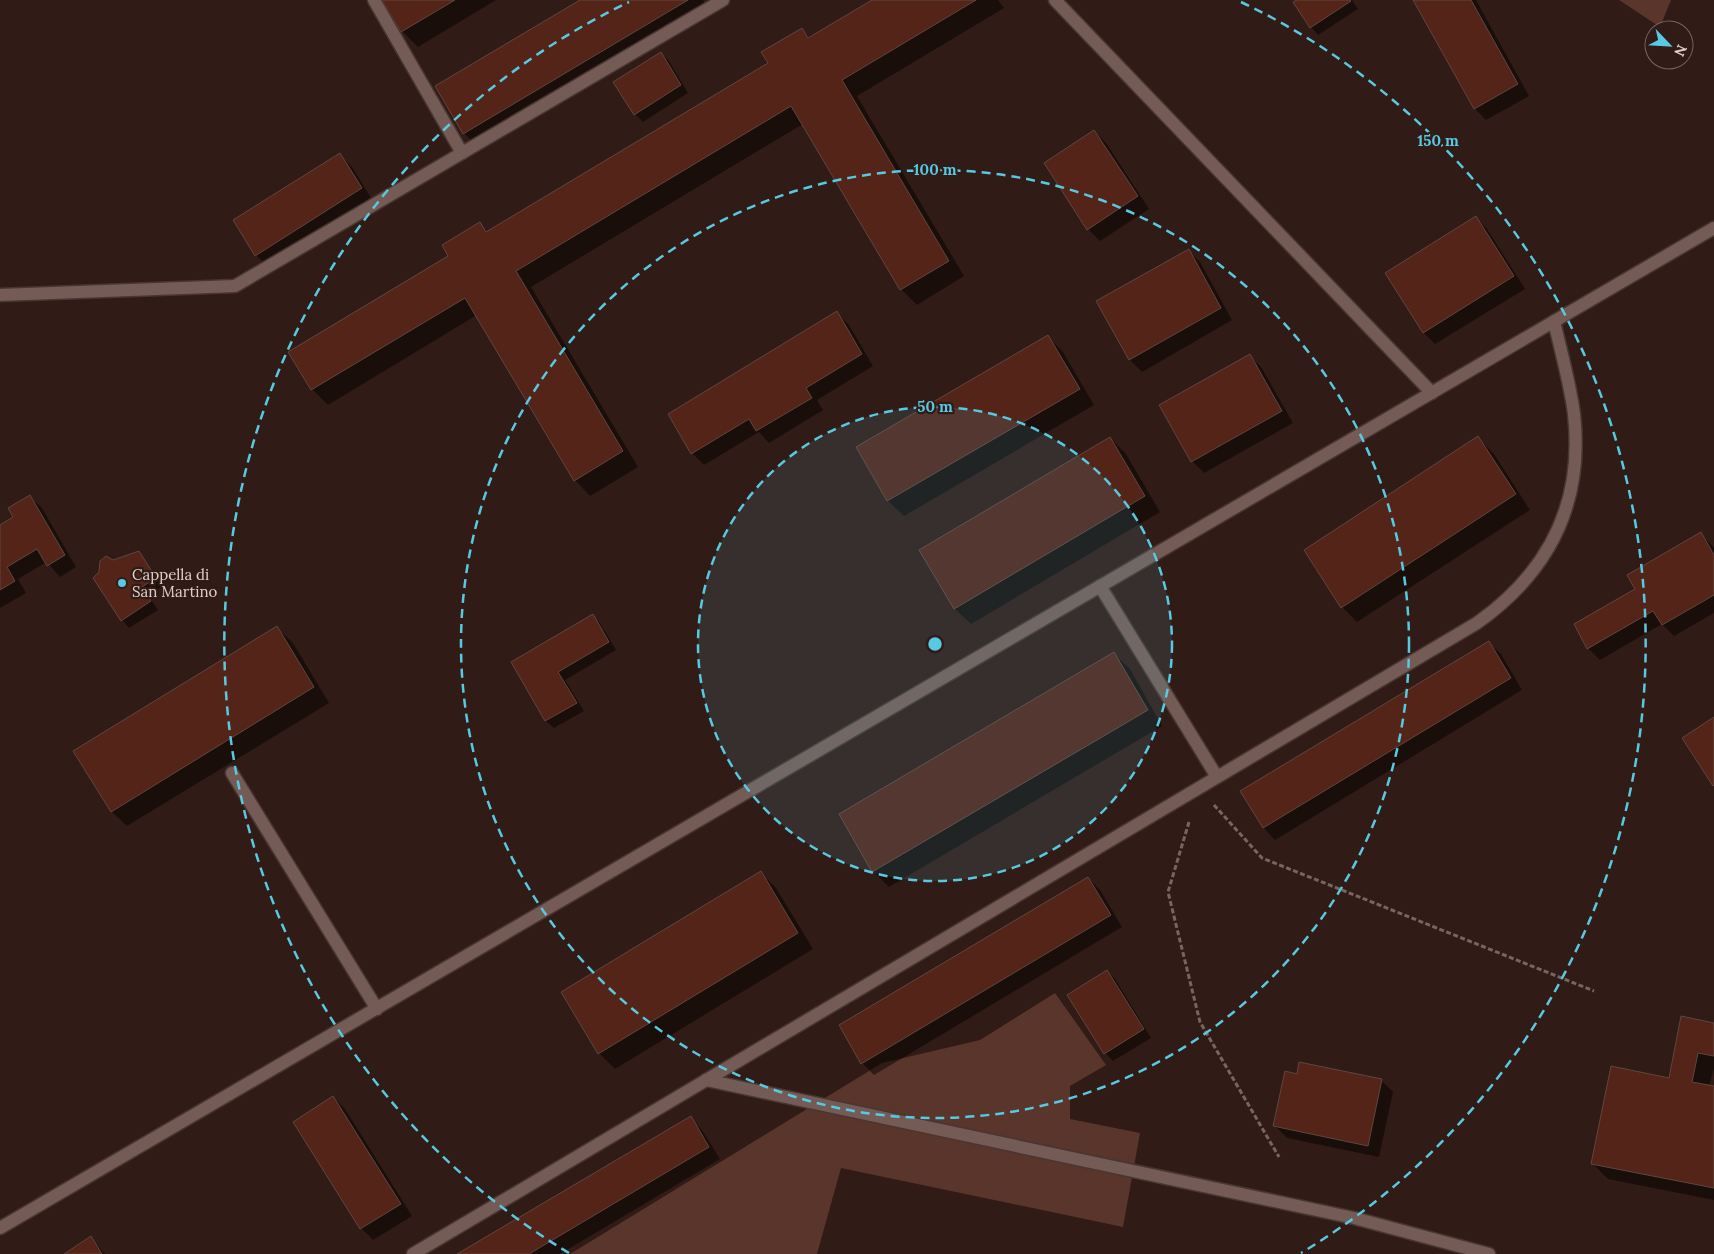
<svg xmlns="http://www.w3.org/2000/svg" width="1714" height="1254" font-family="Lora,serif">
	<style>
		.green { fill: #5a352c }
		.shadow { fill: #0007 }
		.building { fill: #542418; stroke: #5f4640 }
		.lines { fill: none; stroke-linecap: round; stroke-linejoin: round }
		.minor-casing { stroke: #483633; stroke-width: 15 }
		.path { stroke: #786560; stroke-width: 3; stroke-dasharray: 5 2.5; stroke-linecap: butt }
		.minor { stroke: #755b55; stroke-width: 12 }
		.ring { fill: none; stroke: #57c9e2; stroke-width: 2.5; stroke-dasharray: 9 6 }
		.poi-dot { fill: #57c9e2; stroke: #311b16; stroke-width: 2 }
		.labels { text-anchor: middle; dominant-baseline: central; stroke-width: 4.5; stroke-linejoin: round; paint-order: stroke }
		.poi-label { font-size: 15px; fill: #e0d0cc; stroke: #311b16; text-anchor: start }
		.centre { fill: #57c9e2; stroke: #311b16; stroke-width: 2.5 }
		.ring-label { font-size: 15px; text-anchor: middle; font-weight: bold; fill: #57c9e2; stroke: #311b16; stroke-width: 4.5; stroke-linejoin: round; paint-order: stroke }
	</style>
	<rect width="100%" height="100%" fill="#311b16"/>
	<g class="green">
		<polygon points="1619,0 1671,0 1660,27"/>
		<polygon points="1055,993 1106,1065 1070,1086 1070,1119 1140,1133 1123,1227 841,1168 817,1254 570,1254 882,1063 980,1040"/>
	</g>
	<g class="shadow">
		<polygon points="384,0 496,0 418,47 402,31"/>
		<polygon points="582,0 703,0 710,12 479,149 464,133 437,87"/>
		<polygon points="874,0 998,0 1004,8 857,96 964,276 917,305 901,289 803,124 531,287 638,467 590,496 575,480 477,315 328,405 312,389 450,257 479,224 488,232 770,64 801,29 810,38"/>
		<polygon points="1299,0 1352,0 1358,9 1318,35 1311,27"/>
		<polygon points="1414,0 1476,0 1529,96 1486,120 1475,109"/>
		<polygon points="661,53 669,61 688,93 643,122 635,114"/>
		<polygon points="1094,131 1106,143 1149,209 1100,241 1088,229"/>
		<polygon points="340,155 352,167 373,201 268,267 256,255"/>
		<polygon points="1476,217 1487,229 1525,289 1435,344 1424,333 1387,273"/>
		<polygon points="1188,250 1200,262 1232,320 1142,372 1130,360 1098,301"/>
		<polygon points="837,313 849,325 873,366 817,400 823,410 769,443 759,432 704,465 692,453"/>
		<polygon points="1047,336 1063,352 1094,405 904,516 888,501 858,447"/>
		<polygon points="1249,355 1261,367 1293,423 1204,473 1192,461"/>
		<polygon points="1110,438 1126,454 1160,512 971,624 955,609 921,550"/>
		<polygon points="1478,438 1494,454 1530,510 1357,622 1342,607"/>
		<polygon points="30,497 42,508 76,567 60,577 47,562 18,579 26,593 0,608 0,526 15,518"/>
		<polygon points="1701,534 1714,548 1714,613 1674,636 1662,624 1600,660 1588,648 1637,589"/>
		<polygon points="139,553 163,586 148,595 158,610 129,628 122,620 100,572 113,561"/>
		<polygon points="593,616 600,623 616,650 565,680 584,711 554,728 546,721 512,663"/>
		<polygon points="277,628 293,643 329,703 127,826 111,811"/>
		<polygon points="1489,643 1501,654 1522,690 1275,840 1264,828 1242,792"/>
		<polygon points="1114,654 1130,669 1162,726 889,887 873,871 841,815"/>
		<polygon points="761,873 776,888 813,949 615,1069 599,1053"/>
		<polygon points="1088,878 1100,890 1122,927 874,1075 862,1063"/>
		<polygon points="1107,971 1115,979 1151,1038 1113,1061 1105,1053 1069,995"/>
		<polygon points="1714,1024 1714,1068 1709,1086 1714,1087 1714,1200 1608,1179 1593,1164 1670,1079"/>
		<polygon points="1298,1075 1381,1080 1393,1092 1379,1157 1287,1138 1275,1126"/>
		<polygon points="333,1097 345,1109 412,1216 373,1240 361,1228"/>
		<polygon points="690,1118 702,1130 720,1159 560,1254 460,1254"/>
		<polygon points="91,1238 105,1254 66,1254"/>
	</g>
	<g class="building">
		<polygon points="382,0 455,0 401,32"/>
		<polygon points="580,0 688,0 463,134 435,86"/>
		<polygon points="872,0 976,0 842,80 949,261 900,290 791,106 516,271 623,451 574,481 465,298 311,390 288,352 448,256 442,245 480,222 486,232 768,63 761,52 802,28 808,38"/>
		<polygon points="1297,0 1350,0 1351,1 1310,28 1293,2"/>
		<polygon points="1413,0 1471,0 1518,84 1474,109"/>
		<polygon points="661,52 681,85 634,115 613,82"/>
		<polygon points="1094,130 1138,196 1087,230 1044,163"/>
		<polygon points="340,153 362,188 255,256 233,220"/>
		<polygon points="1476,216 1514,276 1423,333 1385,273"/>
		<polygon points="1189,249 1221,308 1129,360 1096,301"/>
		<polygon points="837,311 862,354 806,388 812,398 756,431 749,419 691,454 668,414"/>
		<polygon points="1048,335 1080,389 887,501 856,447"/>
		<polygon points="1250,354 1282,411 1191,462 1159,405"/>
		<polygon points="1478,436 1516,494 1341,608 1304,550"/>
		<polygon points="1110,437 1145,496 954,609 919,550"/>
		<polygon points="30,495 65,555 47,566 37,549 7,567 15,581 0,590 0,525 13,517 8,508"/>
		<polygon points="1701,532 1714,555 1714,595 1662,625 1653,611 1587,649 1574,624 1635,589 1627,575"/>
		<polygon points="139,551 156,578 142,587 151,601 121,621 93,578 99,572 100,561 106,556 113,560"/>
		<polygon points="593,614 609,642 558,672 577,703 545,721 511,662"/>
		<polygon points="277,626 314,687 111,812 73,751"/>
		<polygon points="1489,641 1511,678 1263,828 1240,791"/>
		<polygon points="1114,652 1148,710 872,872 839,814"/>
		<polygon points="1714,717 1714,785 1713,786 1682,738"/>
		<polygon points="761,871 798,933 598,1054 561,992"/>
		<polygon points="1088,877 1111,915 861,1064 839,1025"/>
		<polygon points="1107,970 1144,1029 1104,1054 1067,995"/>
		<polygon points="1681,1016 1714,1023 1714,1056 1698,1053 1692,1082 1714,1086 1714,1188 1591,1164 1611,1066 1669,1078"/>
		<polygon points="1299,1062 1382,1079 1368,1146 1273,1126 1285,1071 1297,1074"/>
		<polygon points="333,1096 401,1204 360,1229 293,1122"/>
		<polygon points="691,1116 709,1147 529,1254 457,1254"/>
		<polygon points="91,1236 102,1254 64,1254"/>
	</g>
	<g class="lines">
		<g class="minor-casing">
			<g id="minor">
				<polyline points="374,0 462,153"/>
				<polyline points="1055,0 1432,393"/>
				<polyline points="0,295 235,286 723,0"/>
				<polyline points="1100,586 1217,777"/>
				<polyline points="232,773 377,1009"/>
				<polyline points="706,1080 1354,1218 1489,1254"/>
				<polyline points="0,1228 1714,228"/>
				<path d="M413,1254L1477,623C1549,572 1584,503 1574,414C1570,383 1561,352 1554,321"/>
			</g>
		</g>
		<g class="path">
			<polyline points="1214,805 1262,858 1594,991"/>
			<polyline points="1189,822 1168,892 1200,1022 1279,1157"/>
		</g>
		<use href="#minor" class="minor"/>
	</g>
	<circle cx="935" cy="644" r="237" fill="#57c9e2" fill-opacity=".12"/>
	<g class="ring">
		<circle cx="935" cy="644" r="237"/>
		<circle cx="935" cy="644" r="474"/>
		<path d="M569 1253A711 711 0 0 1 629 2M1241 2A711 711 0 0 1 1301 1253"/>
	</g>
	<circle class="poi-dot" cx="122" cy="583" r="5"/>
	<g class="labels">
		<g class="poi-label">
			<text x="132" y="574">Cappella di<tspan x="132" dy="17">San Martino</tspan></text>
		</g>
	</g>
	<circle cx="935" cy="644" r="8" class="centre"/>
	<g class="ring-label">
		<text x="1438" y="146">150 m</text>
		<text x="935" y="175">100 m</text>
		<text x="935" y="412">50 m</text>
	</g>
	<g transform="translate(1669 45) rotate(115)"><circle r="24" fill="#311b16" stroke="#77635f"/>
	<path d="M0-4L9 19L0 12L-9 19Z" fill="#57c9e2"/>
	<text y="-8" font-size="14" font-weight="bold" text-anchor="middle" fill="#e0d0cc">N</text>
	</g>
</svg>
